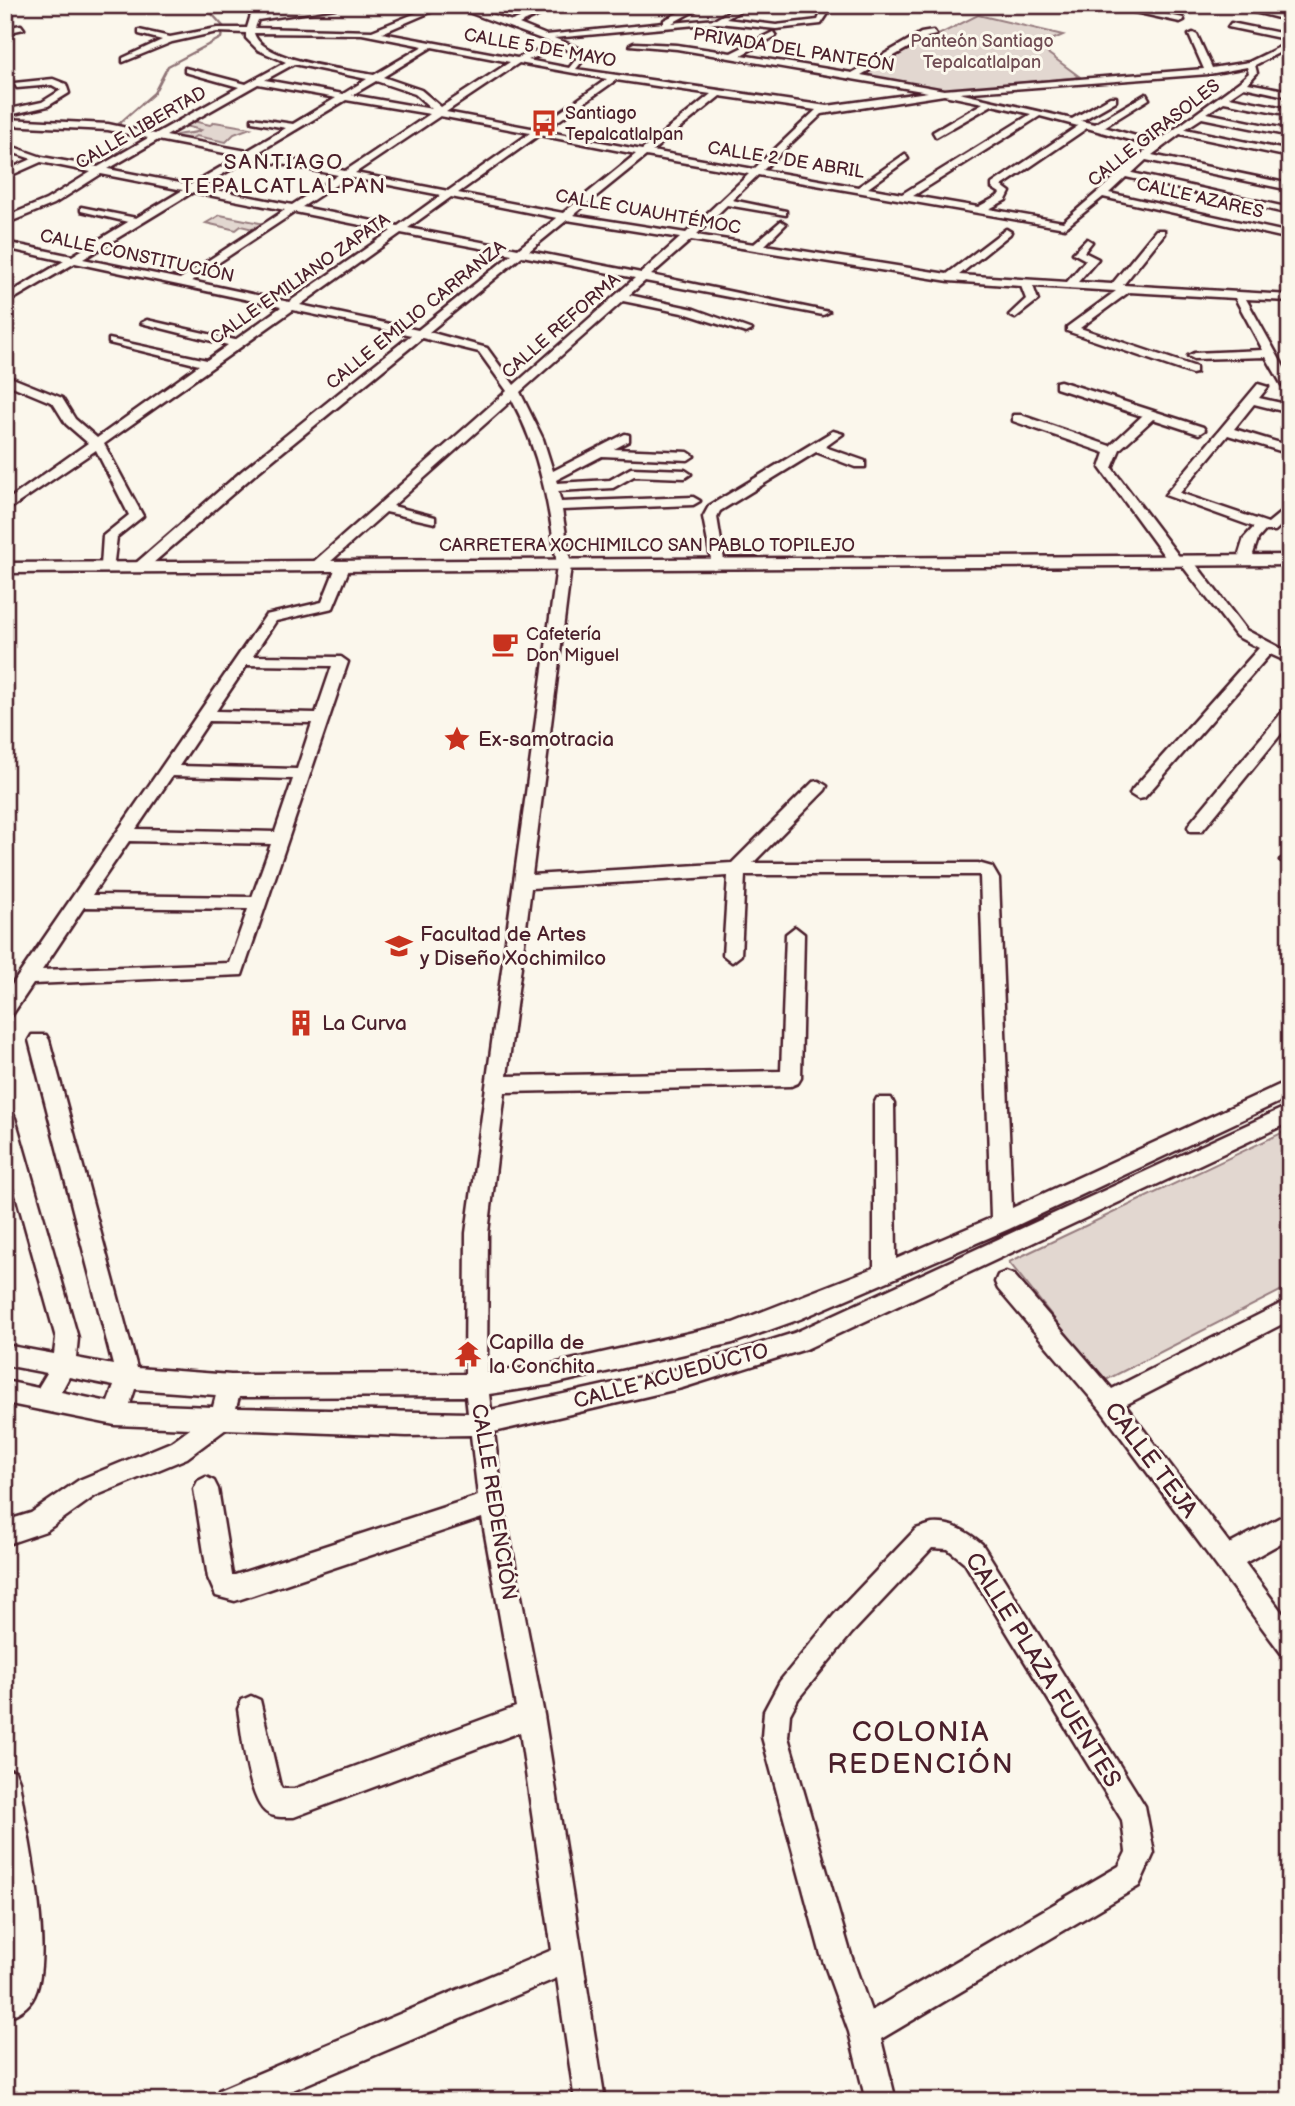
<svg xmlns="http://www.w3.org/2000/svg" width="1295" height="2106" font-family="'Balsamiq Sans',sans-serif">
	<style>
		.green { fill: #e2d7d0; stroke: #967b7e; stroke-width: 2 }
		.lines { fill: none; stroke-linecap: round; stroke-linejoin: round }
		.stream { stroke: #907477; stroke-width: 2.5 }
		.minor-casing { stroke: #4a1f2b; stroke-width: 5 }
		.major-casing { stroke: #4a1f2b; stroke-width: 5 }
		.minor { fill: #fbf7ec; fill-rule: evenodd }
		.major { fill: #fbf7ec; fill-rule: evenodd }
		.labels { text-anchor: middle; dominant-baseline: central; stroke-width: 6; stroke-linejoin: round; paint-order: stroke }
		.far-park-label { font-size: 18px; fill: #704d54; stroke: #fbf7ec }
		.far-street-label { font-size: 18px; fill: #4a1f2b; stroke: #fbf7ec }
		.far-poi-label { font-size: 18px; fill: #4a1f2b; stroke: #fbf7ec; text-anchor: start }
		.far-quarter-label { font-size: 21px; letter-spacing: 2px; fill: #4a1f2b; stroke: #fbf7ec }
		.poi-label { font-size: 21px; fill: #4a1f2b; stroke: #fbf7ec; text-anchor: start }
		.street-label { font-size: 21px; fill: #4a1f2b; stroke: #fbf7ec }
		.near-street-label { font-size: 24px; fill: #4a1f2b; stroke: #fbf7ec }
		.near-neighbourhood-label { font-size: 28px; letter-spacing: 2px; fill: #4a1f2b; stroke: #fbf7ec }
	</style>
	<rect width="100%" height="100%" fill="#fbf7ec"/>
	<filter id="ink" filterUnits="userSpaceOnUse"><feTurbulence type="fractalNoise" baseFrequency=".0143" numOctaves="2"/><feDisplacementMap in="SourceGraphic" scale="14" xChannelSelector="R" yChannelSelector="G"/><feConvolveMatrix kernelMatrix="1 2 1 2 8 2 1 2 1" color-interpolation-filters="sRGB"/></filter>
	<g filter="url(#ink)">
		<g class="green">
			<polygon points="978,15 1063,35 1038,46 1080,77 943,90 858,75"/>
			<path d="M193,121L210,125L215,122L250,128L234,134L226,142L196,136L189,140L172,137C182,131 190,136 201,130L185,126Z"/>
			<polygon points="220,215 265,224 257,230 241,226 236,230 206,223"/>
			<polygon points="1290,1129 1290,1286 1104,1381 1009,1262"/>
		</g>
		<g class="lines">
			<polyline class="stream" points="112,159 123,147 112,130 154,93 168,66 221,38 223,26 211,13 181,5"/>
			<g class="minor-casing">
				<g id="minor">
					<path d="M254,5H262L259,15L348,6L258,20L255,28L372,31L436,5H447L382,33L517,58L555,44L449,5H462L512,21L551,5H562L519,24L546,35L664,23V20L694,5H705L672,23L716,19L740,5H750L726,19L776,25L818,20L823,9L841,5L829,12L821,24L776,29L718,23L554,38L581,49L585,58L576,69L827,106L928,92L677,49L630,45L634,43L677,45L731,53L773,32L776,36L741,55L852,73L921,33L933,31L936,35L927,37L861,75L944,90L1204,69L1189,35L1193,33L1197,35L1212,68L1249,62L1290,42V47L1255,65L1257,73L1248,83L1290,91V97L1244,87L1229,97L1290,109V115L1224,102L1207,113L1290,130V136L1202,118L1185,129L1290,151V157L1180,134L1152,155L1290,184V190L1146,160L1132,173L1290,208V214L1126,177L1109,193L1290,233V239L1103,197L1065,228L758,175L732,200L786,211V215L727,205L696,235L754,244L781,221L786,224L765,245L947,274L1006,229L1011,232L1010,234L959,275L1067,282L1086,260L1073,253L1087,239L1092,242L1084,252L1098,259L1078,282L1112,284L1156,230H1164V234L1123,285L1290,295V301L1246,299L1290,378V385H1282L1266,357L1194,359L1188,356L1194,353L1263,350L1235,298L1129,292L1080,328L1196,367V373L1192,374L1067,331V327L1116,291L1033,286L1038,300L1015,318L1009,315L1026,299L1021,286L949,281L691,240L651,275L829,312L823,315L645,281L629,295L694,309L752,330L746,333L687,314L623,301L520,392L543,439L553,471L625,434L629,435V441L614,449L688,452L694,456L688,460L602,456L556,480L557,483L610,480L631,468L685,470L691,474L685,478L634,476L613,488L558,491L561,502L693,497L700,501L693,505L562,510L571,566L532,875L732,863L813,782L819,781L827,786L825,790L753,863H978L992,867L999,879L1012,1208L1290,1080V1097L1009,1229L800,1319L733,1343L549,1385L489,1394L491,1410L682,1368L794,1333L1290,1105V1122L806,1349L682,1388L494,1432L503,1503L544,1715L605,2101H575L557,1978L267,2101H215L219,2090L552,1950L520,1732L294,1817C285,1817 275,1818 267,1813C248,1801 242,1732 238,1709L242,1700L251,1696L260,1700L280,1786L282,1789H294L516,1707L482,1518L235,1601L216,1596L208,1578L194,1489L198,1481L206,1477L214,1481L218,1489L232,1575H235L478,1496L471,1435L407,1436L226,1429L187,1458L95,1496L46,1531L5,1545V1521L31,1513L79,1480L171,1442L190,1428L115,1425L5,1403V1381L38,1388L47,1373L5,1365V1345L54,1354L56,1338L5,1155V1110L12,1112L15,1118L78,1338L76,1358L113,1365L29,1040L32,1035H46L49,1040L137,1368L231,1375L465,1374L466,1233L557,566C550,508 540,452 512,400L393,506L435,517V523L386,512L321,570H311V564L507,391L479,352L422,338L253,476L145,570H135V564L243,470L411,335L293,310L104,444L143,516L117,537L113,569L101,566L103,536L129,515L96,450L5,512V502L88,443L66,424L53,403L5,383V375L62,398L75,419L97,438L199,365L109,343V339L207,360L228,345L141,323L147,320L235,340L281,307L75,263L5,304V296L64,261L5,248V242L72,256L128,222L81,211V207L136,218L183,190L101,174L54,204L5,224V217L46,200L91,172L41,162L5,178V171L32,159L5,150V144L42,157L98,167L148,138L108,130L5,125V119L108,124L155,134L239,87L185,72V68L246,84L286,62L258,50L246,38V33L217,32L172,42L123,62V58L162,40L139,34V30L170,37L217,28H247ZM254,33L362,34L423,46L374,75C348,70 261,61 254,33ZM432,47L510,62L441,107L421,90L383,77ZM562,47L574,53L577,58L569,68L528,60ZM519,63L607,79L536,129L446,112ZM294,64L367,79L343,94L265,80ZM1247,67L1249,73L1239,82L1157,142L1104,127L1149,99L1146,94L1095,124L1081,121L1116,101V97H1110L1072,119L959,93L1209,74ZM616,80L711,94L642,150L544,131ZM376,81L415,94L432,109L352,95ZM258,84L336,98L293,124L252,118V122L286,128L247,151L166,136ZM944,95L983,103L933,132L936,137L992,105L1031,114L902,194L868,188L908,159L905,154L858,187L763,170L822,114ZM720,96L816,110L754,169L652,151ZM346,100L430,114L345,171L257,153ZM440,116L530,133L448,191L355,173ZM1040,116L1078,126L992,184V188L1000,193L998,196L978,207L913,196ZM1087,128L1151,146L1063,222L989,209L1006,200L1010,192L1002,186ZM539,135L636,154L563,213L458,193ZM158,140L240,156L190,185L108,169ZM646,156L749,174L686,233L573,215ZM250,158L338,175L292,205L201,187ZM348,177L441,195L398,226L302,207ZM193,192L285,210L180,279L83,259ZM451,197L557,218L518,249L408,228ZM295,212L391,231L289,302L191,281ZM567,220L680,238L641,273L529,251ZM401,233L512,254L418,330L300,305ZM522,256L635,278L514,385L487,348L429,332ZM745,875H980L991,1218L896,1259L894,1104L891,1098H877L874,1104V1268L733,1323L549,1365L487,1373L488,1233L505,1092L791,1086L798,1083L801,1078L804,934L795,927L786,934L781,1071L507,1076L531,888L728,876L723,955L732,962L741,955ZM69,1377L114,1386L108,1402L61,1392ZM135,1389L216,1395L213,1407L130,1404ZM466,1396L468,1413L236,1408L239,1397Z"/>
					<polygon points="1226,5 1241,5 1290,17 1290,21"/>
					<polygon points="1128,6 1183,18 1184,20 1180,22 1125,10"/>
					<polygon points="1231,23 1290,35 1290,40 1228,27"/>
					<polygon points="21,25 24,29 5,33 5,28"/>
					<polygon points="53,79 66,84 69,93 48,106 5,116 5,110 42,102 61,90 52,85 17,88 14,83"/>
					<polygon points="1060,381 1203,427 1205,430 1199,434 1153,419 1120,449 1112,468 1181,559 1191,558 1246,630 1290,653 1290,663 1270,654 1144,798 1138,799 1130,794 1132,790 1259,648 1236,636 1181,564 1171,565 1100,468 1105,453 1013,421 1013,415 1021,415 1110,446 1142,416 1056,388 1056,382"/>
					<polygon points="1258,384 1268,387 1259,398 1290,405 1290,413 1254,404 1234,429 1290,446 1290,454 1228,435 1180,493 1268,523 1290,505 1290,517 1275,531 1265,531 1258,539 1253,554 1257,560 1250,564 1245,563 1239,554 1244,538 1254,527 1165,495"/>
					<polygon points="833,431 843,434 825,447 865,461 865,467 855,467 816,452 720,511 717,517 725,566 713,569 703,517 709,506"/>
					<path d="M343,563L350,567L333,608L276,621L253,656L341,657L348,662L242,975L33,984L12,1015L5,1017V995L266,615L322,602L336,567ZM247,665L332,666L316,713L216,711ZM209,721L312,723L297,769L179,766ZM172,776L293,779L275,832L136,829ZM129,841L271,844L252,897L92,895ZM84,907L248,909L229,963L42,970Z"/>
					<polygon points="1290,707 1290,723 1202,831 1190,831 1188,827 1190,823 1285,709"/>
					<polygon points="1289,854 1290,854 1290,866 1280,860"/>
					<polygon points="1006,1272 1014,1275 1112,1389 1290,1299 1290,1320 1125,1405 1230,1544 1290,1512 1290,1538 1245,1563 1290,1623 1290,1657 1281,1653 1101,1410 998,1289 995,1282 998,1275"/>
					<path d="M932,1524C952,1522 968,1532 982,1544L1145,1806L1154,1853L1139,1886L881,2039L896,2101H866L849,2032L821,1955L762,1737L764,1711L780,1681L834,1615L916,1529ZM932,1548L948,1549L964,1562L1122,1820L1126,1852L1119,1866L871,2011L851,1955L788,1737L790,1714L798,1699L852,1633Z"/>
					<path d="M5,1768L15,1771L19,1781C26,1829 57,1961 32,2000C25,2010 16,2014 5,2018V1986L12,1969V1946L5,1873Z"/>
				</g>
			</g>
			<g class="major-casing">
				<polygon id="major" points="1290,555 1290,565 5,573 5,563"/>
			</g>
			<use href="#minor" class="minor"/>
			<use href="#major" class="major"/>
		</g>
	</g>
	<defs>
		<g id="bus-bare" transform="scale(2.1)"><path d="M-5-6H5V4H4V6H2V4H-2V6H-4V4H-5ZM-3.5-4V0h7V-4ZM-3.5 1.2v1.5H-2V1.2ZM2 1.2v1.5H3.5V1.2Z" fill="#c8321e" stroke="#fbf7ec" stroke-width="2.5" paint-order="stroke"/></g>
		<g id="cafe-bare" transform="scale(2.1)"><path d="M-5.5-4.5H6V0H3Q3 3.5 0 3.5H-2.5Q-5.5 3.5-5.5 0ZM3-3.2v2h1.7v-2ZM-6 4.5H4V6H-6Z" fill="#c8321e" stroke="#fbf7ec" stroke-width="2.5" paint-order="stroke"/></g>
		<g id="sight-bare" transform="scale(2.1)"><path d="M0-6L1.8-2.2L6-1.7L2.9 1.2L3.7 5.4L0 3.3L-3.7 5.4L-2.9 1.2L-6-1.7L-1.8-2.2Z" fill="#c8321e" stroke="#fbf7ec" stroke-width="2.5" paint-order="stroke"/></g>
		<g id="university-bare" transform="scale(2.1)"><path d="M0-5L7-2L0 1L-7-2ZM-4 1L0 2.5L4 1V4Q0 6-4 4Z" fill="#c8321e" stroke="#fbf7ec" stroke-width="2.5" paint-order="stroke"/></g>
		<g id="building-bare" transform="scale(2.1)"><path d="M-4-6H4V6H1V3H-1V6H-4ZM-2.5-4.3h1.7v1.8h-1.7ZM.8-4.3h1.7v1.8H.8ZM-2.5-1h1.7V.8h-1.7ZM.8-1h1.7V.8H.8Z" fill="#c8321e" stroke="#fbf7ec" stroke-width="2.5" paint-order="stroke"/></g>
		<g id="temple-bare" transform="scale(2.1)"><path d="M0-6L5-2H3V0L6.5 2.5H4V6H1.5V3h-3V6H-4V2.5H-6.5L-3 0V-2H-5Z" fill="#c8321e" stroke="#fbf7ec" stroke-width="2.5" paint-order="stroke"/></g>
	</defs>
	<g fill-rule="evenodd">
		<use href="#bus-bare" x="544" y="123"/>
		<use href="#cafe-bare" x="505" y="644"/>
		<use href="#sight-bare" x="457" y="739"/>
		<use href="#university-bare" x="399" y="946"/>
		<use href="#building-bare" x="301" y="1023"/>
		<use href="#temple-bare" x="468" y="1354"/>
	</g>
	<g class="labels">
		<g class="far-park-label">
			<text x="982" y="41">Panteón Santiago<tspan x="982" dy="21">Tepalcatlalpan</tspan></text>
		</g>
		<g class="far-street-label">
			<text transform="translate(540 48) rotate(10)">CALLE 5 DE MAYO</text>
			<text transform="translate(794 50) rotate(9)">PRIVADA DEL PANTEÓN</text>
			<text transform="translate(141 128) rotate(-30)">CALLE LIBERTAD</text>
			<text transform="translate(1154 133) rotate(-38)">CALLE GIRASOLES</text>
			<text transform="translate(786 160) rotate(9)">CALLE 2 DE ABRIL</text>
			<text transform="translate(1200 198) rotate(13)">CALLE AZARES</text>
			<text transform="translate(648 212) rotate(10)">CALLE CUAUHTÉMOC</text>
			<text transform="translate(137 256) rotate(12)">CALLE CONSTITUCIÓN</text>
			<text transform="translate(300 279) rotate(-35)">CALLE EMILIANO ZAPATA</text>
			<text transform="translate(416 315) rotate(-39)">CALLE EMILIO CARRANZA</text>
			<text transform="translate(561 326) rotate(-41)">CALLE REFORMA</text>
			<text x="647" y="545">CARRETERA XOCHIMILCO SAN PABLO TOPILEJO</text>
		</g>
		<g class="far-poi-label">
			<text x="565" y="113">Santiago<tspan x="565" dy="21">Tepalcatlalpan</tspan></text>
			<text x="526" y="634">Cafetería<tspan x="526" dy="21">Don Miguel</tspan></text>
		</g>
		<g class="far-quarter-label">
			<text x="284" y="162">SANTIAGO<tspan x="284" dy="24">TEPALCATLALPAN</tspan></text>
		</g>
		<g class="poi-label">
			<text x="478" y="739">Ex-samotracia</text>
			<text x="420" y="934">Facultad de Artes<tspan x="420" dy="24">y Diseño Xochimilco</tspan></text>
			<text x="322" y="1023">La Curva</text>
			<text x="489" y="1342">Capilla de<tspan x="489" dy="24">la Conchita</tspan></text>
		</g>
		<g class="street-label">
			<text transform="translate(671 1376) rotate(-15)">CALLE ACUEDUCTO</text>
			<text transform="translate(494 1502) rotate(81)">CALLE REDENCIÓN</text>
		</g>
		<g class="near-street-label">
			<text transform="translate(1151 1460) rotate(53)">CALLE TEJA</text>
			<text transform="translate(1043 1670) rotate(58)">CALLE PLAZA FUENTES</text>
		</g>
		<g class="near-neighbourhood-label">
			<text x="921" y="1732">COLONIA<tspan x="921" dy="32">REDENCIÓN</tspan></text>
		</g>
	</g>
	<rect width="1295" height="2106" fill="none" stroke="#fbf7ec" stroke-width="28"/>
	<rect x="14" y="14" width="1267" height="2078" fill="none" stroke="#4a1f2b" stroke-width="2.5" filter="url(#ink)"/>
</svg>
